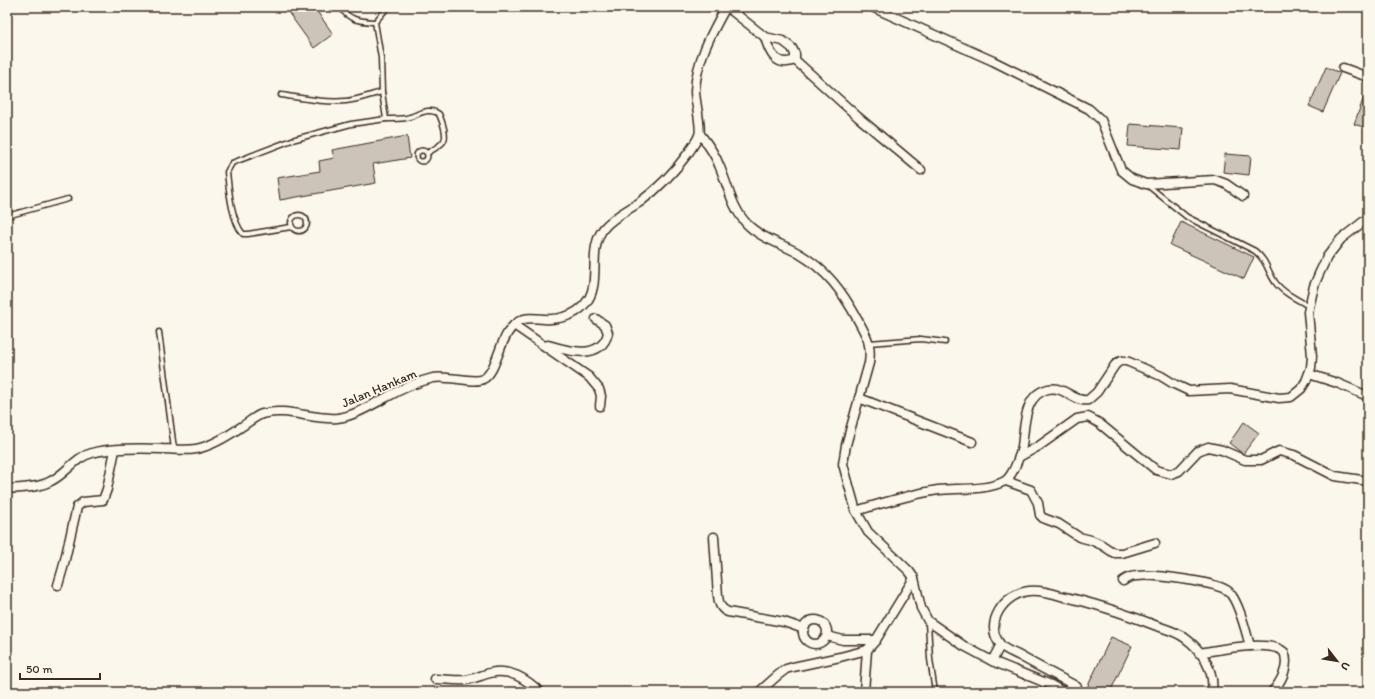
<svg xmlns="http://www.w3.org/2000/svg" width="1375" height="699" font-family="Itim,sans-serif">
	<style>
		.building { fill: #ccc4b9; stroke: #3b2a1e }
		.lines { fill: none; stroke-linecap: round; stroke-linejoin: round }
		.lane-casing { stroke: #3b2a1e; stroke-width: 7 }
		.street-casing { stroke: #3b2a1e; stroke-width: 11 }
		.lane { stroke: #fbf7ec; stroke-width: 4 }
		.street { stroke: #fbf7ec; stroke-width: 8 }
		.labels { text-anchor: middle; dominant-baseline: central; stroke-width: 3.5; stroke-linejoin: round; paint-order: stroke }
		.street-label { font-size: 13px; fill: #3b2a1e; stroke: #fbf7ec }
	</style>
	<rect width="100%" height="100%" fill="#fbf7ec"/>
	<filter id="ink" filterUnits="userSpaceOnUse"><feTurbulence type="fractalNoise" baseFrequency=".025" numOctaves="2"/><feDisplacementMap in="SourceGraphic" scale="8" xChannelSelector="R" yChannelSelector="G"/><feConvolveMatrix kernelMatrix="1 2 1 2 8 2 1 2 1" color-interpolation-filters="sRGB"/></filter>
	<g filter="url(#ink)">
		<g class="building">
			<polygon points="294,7 314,7 333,34 314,48 288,12"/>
			<polygon points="1368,63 1368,73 1365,72"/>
			<polygon points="1326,67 1340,73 1323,112 1309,106"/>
			<polygon points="1364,97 1368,98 1368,123 1366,128 1354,124"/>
			<polygon points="1130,124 1183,128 1181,150 1128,146"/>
			<polygon points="407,136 410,158 373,164 376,183 280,200 277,178 320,171 319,161 334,158 332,150"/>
			<polygon points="1225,154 1251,156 1249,175 1223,172"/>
			<polygon points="1181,222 1254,257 1244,279 1170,245"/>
			<polygon points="1244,422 1259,433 1243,454 1229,443"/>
			<polygon points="1111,637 1132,646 1110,692 1085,692"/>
		</g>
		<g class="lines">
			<g class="lane-casing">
				<g id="lane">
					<path d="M340,7C350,21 359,21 375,22"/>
					<path d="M281,95C302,98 324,103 346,101C358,100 370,95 382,92"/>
					<path d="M386,119C393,119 399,119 406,118C417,116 428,106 439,114C442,121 448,136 443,142C439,147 432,150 427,153"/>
					<polyline points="7,130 8,123"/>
					<circle cx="422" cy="156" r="5.5"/>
					<path d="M1146,184L1187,217L1255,251C1267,261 1267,270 1275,282C1283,293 1298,300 1309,306"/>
					<circle cx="299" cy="223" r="8"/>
					<polyline points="7,216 68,199"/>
					<path d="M291,227L248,234H243C231,220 229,189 227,172L232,163L292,140L351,124L386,119L382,92L381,58L375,22L388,7"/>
					<polyline points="159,332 174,449"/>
					<polyline points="869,343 921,339 945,342"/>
					<polyline points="928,622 930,659 935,692"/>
				</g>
			</g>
			<g class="street-casing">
				<g id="street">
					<polyline points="727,7 765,37 783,41 792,48 795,54 795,60 858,117 921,170"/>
					<polyline points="872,7 993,61 1089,109 1101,120 1121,170 1132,179 1146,184 1215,180 1226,184 1243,196"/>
					<path d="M765,37C769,52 776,68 795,60"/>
					<polyline points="1343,68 1368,77"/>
					<path d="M700,134C707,143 715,154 719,165C728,185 731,206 746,223C760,238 780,243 798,253C827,270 842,291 858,320C862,328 868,337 869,345C870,351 870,357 869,363L846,445L843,464L856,511L868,532L909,571L914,578L921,608L928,621L964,646L992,661L1051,685L1063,692"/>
					<polyline points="514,325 589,377 599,389 601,396 600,406"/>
					<path d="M548,345C568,351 601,361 608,333L605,325L596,319"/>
					<polyline points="1309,374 1337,383 1365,395"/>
					<polyline points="859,398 972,442"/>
					<polyline points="1019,457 1039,446 1077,419 1088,417 1099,423 1156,470 1171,474 1179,471 1198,451 1208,447 1222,450 1245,460 1261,460 1279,451 1294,455 1335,476 1368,481"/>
					<polyline points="1006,481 1031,490 1038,503 1040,515 1043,518 1059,524 1079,537 1091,540 1102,545 1114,553 1122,553 1155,543"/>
					<path d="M7,489C21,488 38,488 51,481C66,474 75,457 92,453C109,448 143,448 162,449C173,449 185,451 196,449C212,446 228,436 241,427C248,423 254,417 262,414C286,407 312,420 337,418C355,416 371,405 387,397C401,389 417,382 433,378C448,375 473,384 483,379C500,370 498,328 524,319C530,317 537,319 544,319C558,320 575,316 585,304C603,284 586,250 604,228C613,217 628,210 640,202C659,188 675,171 689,152C692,147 697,141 699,135C702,128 695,101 695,91C696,61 712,32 726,7"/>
					<path d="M856,511C882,503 911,494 938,490C959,488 986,491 1005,481C1008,479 1012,473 1014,469C1017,462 1021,454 1022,446C1025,427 1023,395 1048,389C1064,385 1074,403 1088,400L1097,392L1115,365C1120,360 1123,360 1129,362L1161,376L1174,384L1189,391L1230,389L1279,398L1291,397L1301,389L1306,381L1311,368L1312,356L1308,312L1314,286L1319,274L1327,257L1341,239L1368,218"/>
					<path d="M714,537L718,596C719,603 720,609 728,612L784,622L804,629"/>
					<path d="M1123,581C1127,578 1132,576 1137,576C1152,574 1220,582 1229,592C1239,602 1246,632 1250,646"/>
					<polyline points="58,585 63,568 77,507 83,502 103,500 107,489 115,450"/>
					<circle cx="815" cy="632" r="12"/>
					<polyline points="827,636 843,640 876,640"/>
					<path d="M1199,653C1218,650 1270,639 1284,652C1290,666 1281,682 1272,692"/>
					<polyline points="992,661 1000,646"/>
					<path d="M435,679C445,679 456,681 466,680C474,679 482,675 490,673C510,668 526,679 540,692"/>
					<polyline points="759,692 777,676 786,669 793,667 840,657 867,650 876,640 914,578"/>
					<polyline points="864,692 867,650"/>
					<path d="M1078,692L1077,687L1074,685C1055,675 1036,665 1018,655C1012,652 1003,649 1000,644C983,623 1005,593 1029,591C1040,590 1051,593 1061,596C1094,603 1126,614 1157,626C1166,629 1177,632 1185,638C1202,650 1215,671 1212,692"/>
				</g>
			</g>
			<use href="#lane" class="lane"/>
			<use href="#street" class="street"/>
		</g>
	</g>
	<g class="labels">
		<g class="street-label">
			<text transform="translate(379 388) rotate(-23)">Jalan Hankam</text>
		</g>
	</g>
	<rect width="1375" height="699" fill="none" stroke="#fbf7ec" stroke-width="24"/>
	<rect x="12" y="12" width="1351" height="675" fill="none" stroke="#3b2a1e" stroke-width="1.5" filter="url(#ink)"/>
	<g transform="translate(1337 661) rotate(121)" stroke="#fbf7ec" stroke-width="3" paint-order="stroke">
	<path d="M0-3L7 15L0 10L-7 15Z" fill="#3b2a1e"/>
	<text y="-6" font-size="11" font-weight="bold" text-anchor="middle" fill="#3b2a1e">U</text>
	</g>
	<path d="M20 673v6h80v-6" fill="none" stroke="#3b2a1e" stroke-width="2"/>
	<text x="26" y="673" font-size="12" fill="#3b2a1e" stroke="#fbf7ec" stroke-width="3" paint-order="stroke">50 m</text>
</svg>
